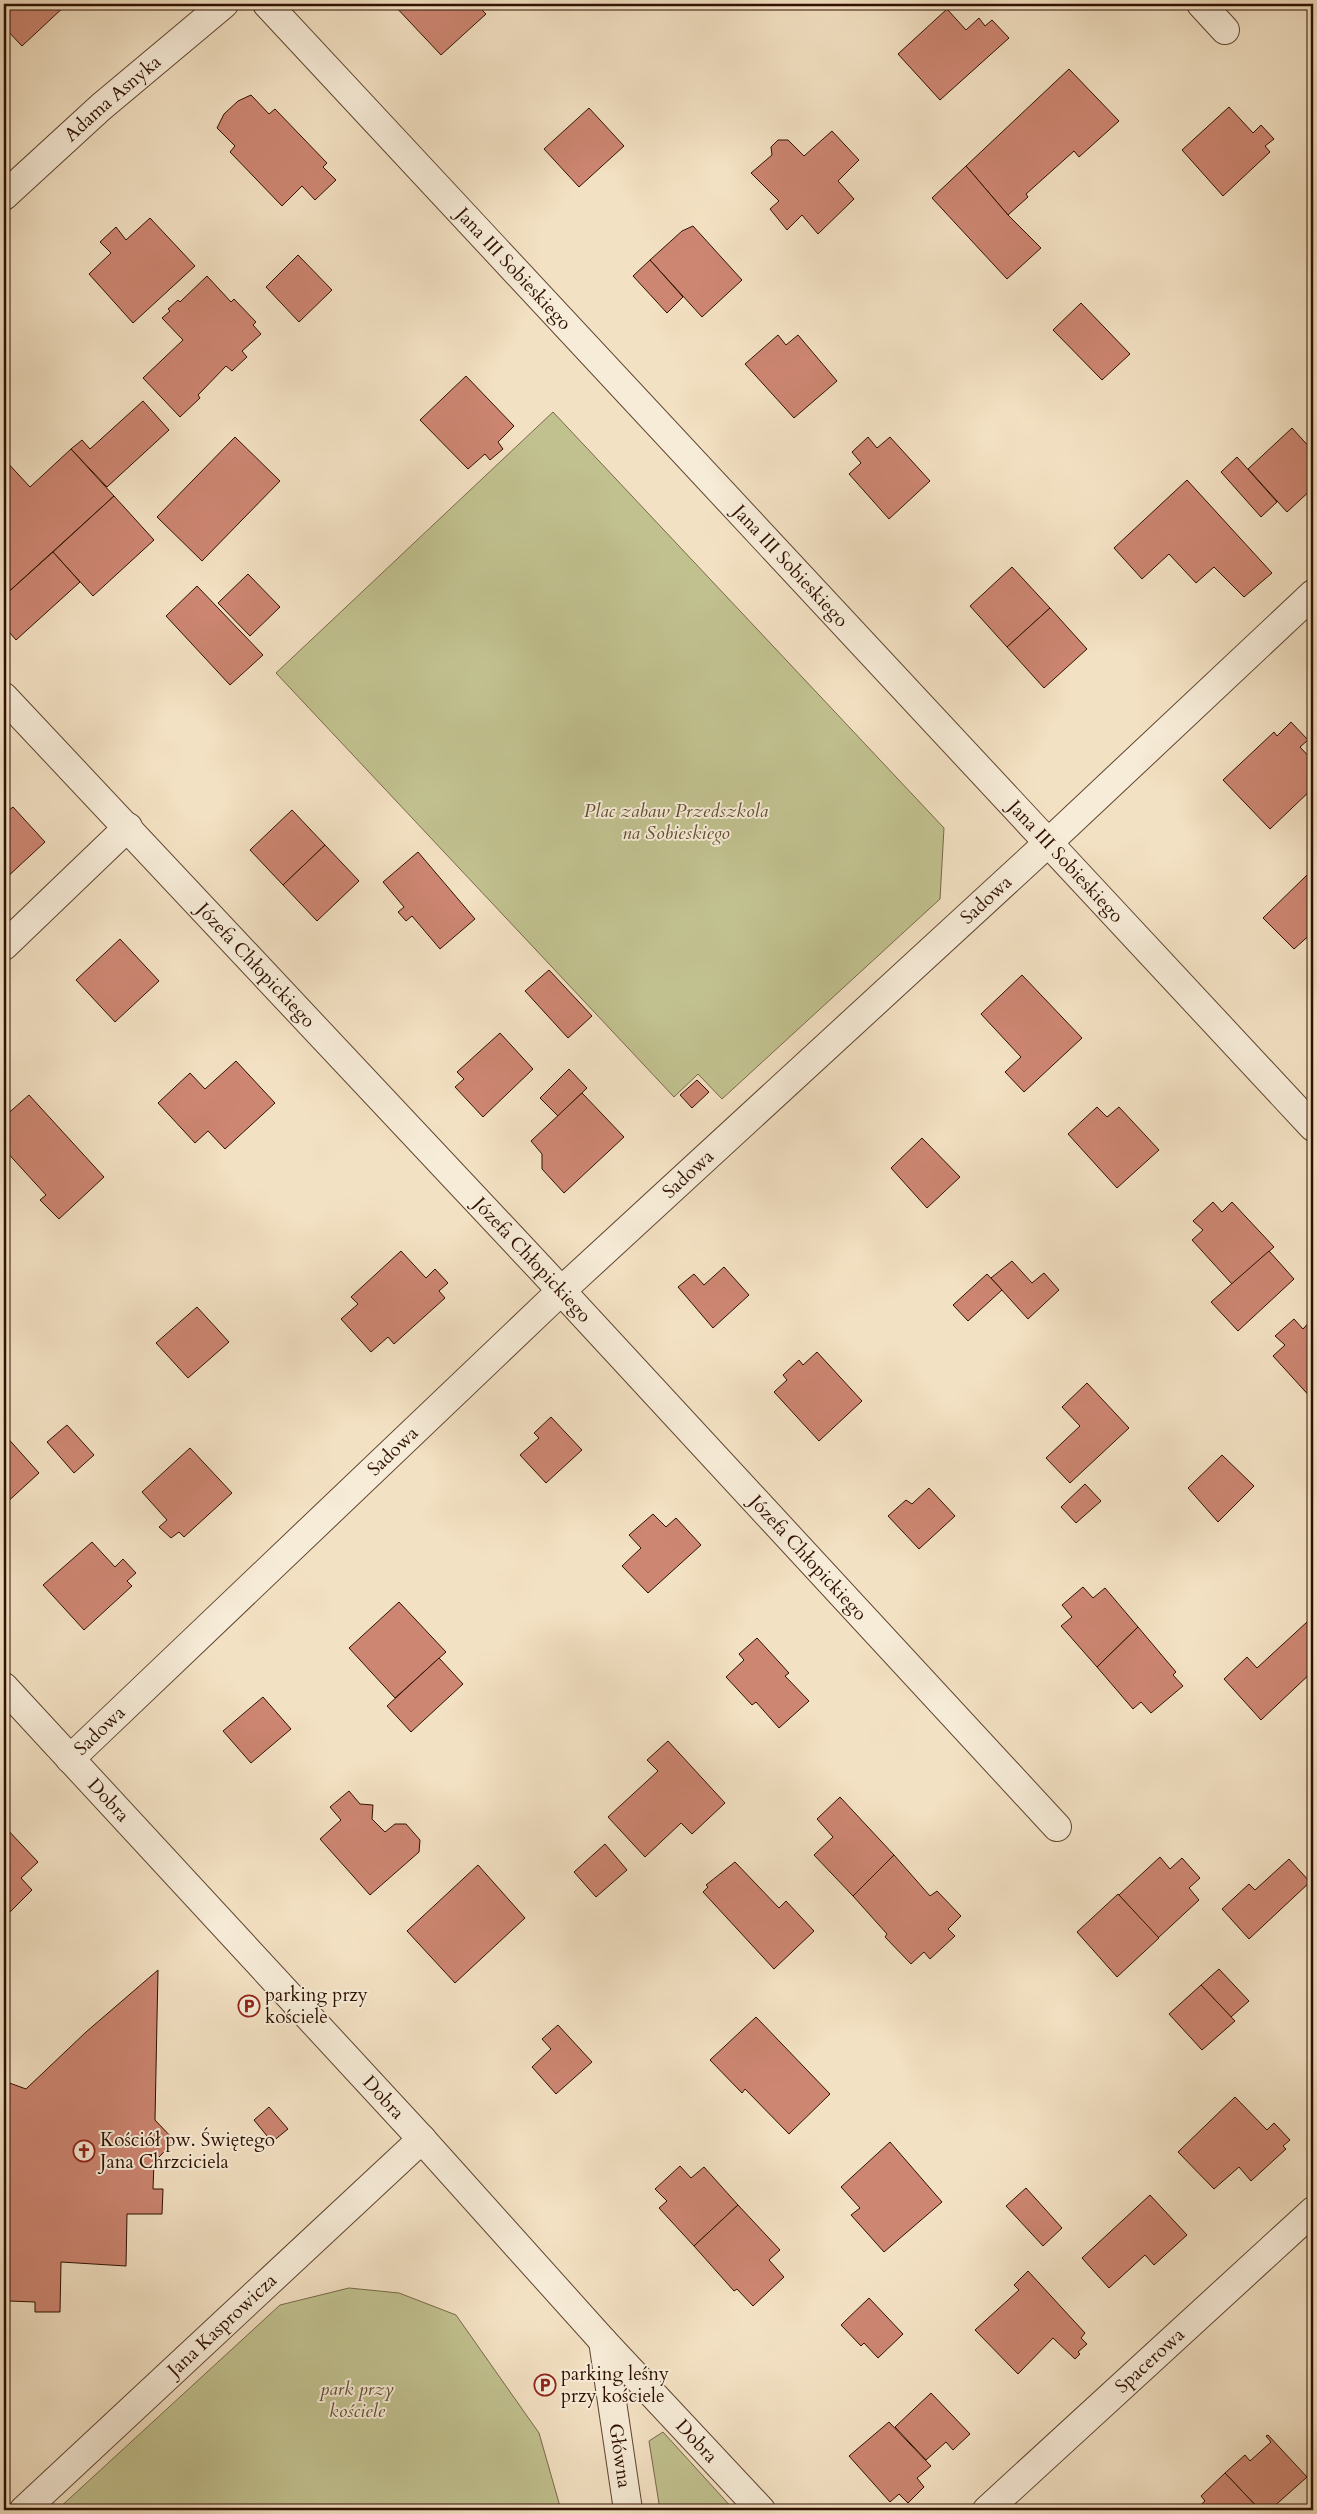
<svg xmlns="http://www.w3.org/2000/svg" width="1317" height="2514" font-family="Cardo,serif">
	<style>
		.green { fill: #c1c18f; stroke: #786948 }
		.building { fill: #cd8672; stroke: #2f1100 }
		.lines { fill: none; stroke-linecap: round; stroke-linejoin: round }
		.minor-casing { stroke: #604531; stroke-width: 30 }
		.minor { stroke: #f7ecd8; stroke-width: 28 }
		.labels { text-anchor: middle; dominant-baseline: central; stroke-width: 4; stroke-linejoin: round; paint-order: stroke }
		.street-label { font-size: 19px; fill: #2f1100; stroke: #f7ecd8 }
		.park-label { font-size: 19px; font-style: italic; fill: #624f32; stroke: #f7ecd8 }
		.poi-label { font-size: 19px; fill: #2f1100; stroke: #f7ecd8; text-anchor: start }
	</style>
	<rect width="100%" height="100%" fill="#f3e1c3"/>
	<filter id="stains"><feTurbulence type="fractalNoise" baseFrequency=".004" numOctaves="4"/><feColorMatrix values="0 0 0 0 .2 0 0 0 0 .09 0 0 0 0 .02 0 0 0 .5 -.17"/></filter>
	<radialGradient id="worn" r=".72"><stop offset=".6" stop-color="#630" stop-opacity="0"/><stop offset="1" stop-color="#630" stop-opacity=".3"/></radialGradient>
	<g class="green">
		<polygon points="553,412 944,828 940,899 722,1099 698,1074 674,1097 276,673"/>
		<polygon points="349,2288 399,2293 456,2315 539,2433 561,2510 57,2510 280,2305"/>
		<polygon points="663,2432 734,2510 660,2510 649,2441"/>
	</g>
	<g class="building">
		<polygon points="4,4 67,4 22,46 4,27"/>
		<polygon points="393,4 476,4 486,14 441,55"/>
		<polygon points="947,9 966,30 979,18 985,26 992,20 1009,38 940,100 898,54"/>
		<polygon points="1069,69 1119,121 1079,157 1074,151 1026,194 1028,197 1008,215 966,166"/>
		<polygon points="251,95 269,114 275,109 327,163 323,167 336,180 315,200 302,186 282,206 230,152 235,146 217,128 224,114 238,101"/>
		<polygon points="1229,107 1253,133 1261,125 1274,139 1265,146 1270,152 1223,196 1182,150"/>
		<polygon points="589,108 624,146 579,187 544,149"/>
		<polygon points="832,131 859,160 838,181 854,199 818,234 802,215 787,230 770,209 779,201 751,173 772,155 771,147 778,140 788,140 804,156"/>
		<polygon points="966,166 1008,215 1041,248 1007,279 932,198"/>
		<polygon points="150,218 195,266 133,323 89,274 111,253 100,242 116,227 126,240"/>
		<polygon points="693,226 742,280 702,317 650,260 682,231"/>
		<polygon points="298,255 332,290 299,322 266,287"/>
		<polygon points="650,260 683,297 667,313 633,276"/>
		<polygon points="207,276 231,302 234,299 256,322 253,325 261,334 242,351 247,357 232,371 226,366 198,395 200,398 180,417 143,378 183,340 162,318 170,311 168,309 178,300 180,302"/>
		<polygon points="1081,303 1130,354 1102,380 1053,330"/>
		<polygon points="778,335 786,345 798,335 837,381 794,418 745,364"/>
		<polygon points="466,376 514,426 498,442 503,449 490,460 485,454 468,469 420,420"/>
		<polygon points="143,401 169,430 107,487 71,449 82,440 90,449"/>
		<polygon points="1292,428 1313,451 1313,488 1287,512 1248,469"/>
		<polygon points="235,437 280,481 202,561 157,517"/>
		<polygon points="868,437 877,448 890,437 930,481 889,519 849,474 861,463 852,452"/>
		<polygon points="71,449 114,496 4,596 4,459 30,487"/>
		<polygon points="1237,457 1277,502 1261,517 1221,472"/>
		<polygon points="1187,480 1272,573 1244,597 1214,567 1196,583 1169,554 1142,579 1114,548"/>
		<polygon points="114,496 154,540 93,596 53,552"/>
		<polygon points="53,552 80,582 16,640 4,626 4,596"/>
		<polygon points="1012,567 1050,608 1007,647 970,606"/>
		<polygon points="248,574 280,607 250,636 218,603"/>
		<polygon points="197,586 263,655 230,685 166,616"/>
		<polygon points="1050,608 1087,649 1044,688 1007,647"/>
		<polygon points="1291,722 1308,740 1300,747 1313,761 1313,788 1270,829 1223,780 1274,732 1277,736"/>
		<polygon points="13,807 45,842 4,880 4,814"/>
		<polygon points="292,810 325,845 283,885 250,850"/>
		<polygon points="325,845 359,881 317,921 283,885"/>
		<polygon points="418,852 475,919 440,949 412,916 406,921 398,912 404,907 383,882"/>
		<polygon points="1307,875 1313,881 1313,932 1294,949 1263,918"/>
		<polygon points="120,939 159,981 115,1022 76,980"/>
		<polygon points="549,970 592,1016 568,1038 525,991"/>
		<polygon points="1022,975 1082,1038 1024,1092 1005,1072 1021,1057 981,1014"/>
		<polygon points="500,1033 533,1069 483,1117 455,1087 464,1079 457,1072"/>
		<polygon points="236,1061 275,1103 225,1149 208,1131 195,1143 158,1103 190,1073 205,1089"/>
		<polygon points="569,1069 587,1088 558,1116 540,1098"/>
		<polygon points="697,1080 709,1092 692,1108 680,1095"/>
		<polygon points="582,1093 624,1137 564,1193 542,1169 542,1154 531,1141"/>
		<polygon points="29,1095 104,1177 59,1219 40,1200 46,1195 4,1149 4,1117"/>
		<polygon points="1097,1107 1107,1117 1119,1107 1159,1150 1117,1188 1068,1134"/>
		<polygon points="922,1138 960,1177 927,1208 891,1168"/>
		<polygon points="1213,1202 1222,1212 1232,1202 1274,1247 1232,1284 1192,1240 1203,1230 1193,1221"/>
		<polygon points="401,1251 426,1278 435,1269 448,1283 439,1291 445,1298 394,1344 388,1337 371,1352 341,1319 358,1304 351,1297"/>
		<polygon points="1269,1251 1294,1279 1238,1331 1211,1302"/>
		<polygon points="1012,1261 1032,1283 1044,1273 1059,1290 1028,1319 991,1278"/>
		<polygon points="724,1267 749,1295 713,1328 678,1287 694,1274 704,1285"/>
		<polygon points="987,1274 1002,1290 968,1321 953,1305"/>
		<polygon points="197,1307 229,1342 188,1378 156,1343"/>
		<polygon points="1313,1318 1313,1400 1273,1356 1285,1345 1275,1336 1294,1319 1303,1329"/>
		<polygon points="817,1352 862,1401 819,1441 774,1392 787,1380 783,1375 799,1360 803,1365"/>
		<polygon points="1087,1383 1129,1428 1070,1483 1046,1458 1080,1426 1062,1407"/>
		<polygon points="551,1417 582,1450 546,1483 520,1455 539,1438 534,1433"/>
		<polygon points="67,1425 94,1455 74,1473 47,1442"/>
		<polygon points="4,1434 39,1473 4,1505"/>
		<polygon points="190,1448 232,1493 184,1537 179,1532 171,1538 159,1527 167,1520 142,1492"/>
		<polygon points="1222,1455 1254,1486 1218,1522 1188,1488"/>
		<polygon points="1085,1484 1101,1501 1076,1523 1061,1507"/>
		<polygon points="929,1488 955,1516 919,1549 888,1516 906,1500 912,1504"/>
		<polygon points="653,1514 666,1527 676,1518 701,1545 648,1593 622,1566 641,1548 629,1535"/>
		<polygon points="92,1542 115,1567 123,1559 136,1573 127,1581 132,1586 84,1630 43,1585"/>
		<polygon points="1083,1587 1093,1598 1105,1588 1138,1627 1097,1667 1061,1626 1072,1617 1062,1605"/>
		<polygon points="399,1602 446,1652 395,1698 349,1648"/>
		<polygon points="1307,1622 1313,1628 1313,1671 1261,1720 1224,1679 1247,1657 1257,1668"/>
		<polygon points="1138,1627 1176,1672 1173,1675 1183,1686 1151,1713 1141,1702 1133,1709 1097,1667"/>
		<polygon points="757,1638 789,1673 785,1676 809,1701 779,1728 756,1702 752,1705 726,1677 744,1660 739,1654"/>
		<polygon points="439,1658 463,1684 411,1732 387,1706"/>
		<polygon points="263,1697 291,1729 251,1763 223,1731"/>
		<polygon points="668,1741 725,1803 692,1834 681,1823 645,1857 608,1817 658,1771 647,1760"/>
		<polygon points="349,1791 360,1804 373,1805 372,1819 385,1832 395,1824 406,1824 420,1840 419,1852 370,1895 320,1839 341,1820 330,1807"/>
		<polygon points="840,1797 894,1855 853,1896 814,1855 833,1837 817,1819"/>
		<polygon points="5,1827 38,1862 21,1878 32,1890 4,1918"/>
		<polygon points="605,1844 627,1870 596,1897 574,1872"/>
		<polygon points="894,1855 930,1896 937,1891 961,1916 948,1929 955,1936 930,1959 924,1952 911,1964 885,1937 887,1934 853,1896"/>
		<polygon points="1160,1857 1170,1869 1182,1858 1200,1878 1189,1888 1199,1900 1158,1938 1119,1895"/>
		<polygon points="1289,1859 1310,1882 1249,1939 1222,1909 1249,1884 1255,1890"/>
		<polygon points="735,1862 779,1908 786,1901 814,1931 774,1969 703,1892 708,1887 706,1885"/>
		<polygon points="478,1865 525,1918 455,1983 407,1931"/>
		<polygon points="1118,1894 1159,1938 1117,1977 1077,1932"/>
		<polygon points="1219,1969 1249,2001 1231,2017 1201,1985"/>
		<polygon points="158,1970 155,2120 175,2141 154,2162 153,2189 163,2189 162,2214 127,2214 126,2266 61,2262 60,2312 35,2312 35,2302 9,2301 4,2306 4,2081 26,2089 86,2032"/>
		<polygon points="1201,1985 1235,2021 1202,2050 1169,2014"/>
		<polygon points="756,2017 830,2094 789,2134 745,2089 742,2093 710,2060"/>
		<polygon points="558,2025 592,2062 556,2094 532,2067 551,2049 542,2039"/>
		<polygon points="1235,2097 1267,2130 1274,2123 1290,2140 1283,2146 1286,2149 1251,2181 1239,2167 1214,2189 1178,2152"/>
		<polygon points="269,2107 288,2129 272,2142 254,2120"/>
		<polygon points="890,2142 942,2202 884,2252 851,2215 860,2208 841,2187"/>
		<polygon points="680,2166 691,2178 704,2167 738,2205 694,2246 659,2208 667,2201 655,2189"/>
		<polygon points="1026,2188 1062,2228 1043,2246 1006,2206"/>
		<polygon points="1150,2195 1187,2235 1154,2265 1145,2255 1109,2288 1082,2258"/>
		<polygon points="738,2205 780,2250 769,2260 784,2277 753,2306 737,2289 734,2291 694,2246"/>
		<polygon points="1028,2271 1085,2333 1081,2338 1087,2344 1078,2352 1080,2354 1075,2359 1053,2338 1018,2374 975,2330 1019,2290 1014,2285"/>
		<polygon points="869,2298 903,2334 878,2358 864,2343 861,2346 841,2325"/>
		<polygon points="931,2393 970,2434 953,2450 946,2442 926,2460 895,2427"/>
		<polygon points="889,2422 931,2466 917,2478 924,2487 908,2503 899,2494 890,2502 849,2456"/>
		<polygon points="1268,2435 1307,2477 1270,2510 1260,2510 1225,2473 1245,2455 1250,2461 1271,2442 1266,2436"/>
		<polygon points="1225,2473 1260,2510 1195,2510 1205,2501 1201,2496"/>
	</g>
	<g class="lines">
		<g class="minor-casing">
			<g id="minor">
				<path id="s1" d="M267,4L1313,1127"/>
				<polyline points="1201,4 1225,30"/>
				<path id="s2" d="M4,196L101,107L224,4"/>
				<path id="s3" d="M4,697L542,1270L1057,1827"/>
				<polyline points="4,946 128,827"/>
				<path id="s4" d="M4,1687L418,2135L603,2341L761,2510"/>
				<path id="s5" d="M70,1759L561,1291L1049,842L1313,594"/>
				<path id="s6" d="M603,2341L628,2510"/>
				<path id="s7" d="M24,2510L422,2139"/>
				<path id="s8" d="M987,2510L1313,2211"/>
			</g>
		</g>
		<use href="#minor" class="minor"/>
	</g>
	<defs>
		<g id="parking-ring" transform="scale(1.125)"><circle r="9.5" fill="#f7ecd8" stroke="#8f2418" stroke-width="1.5"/><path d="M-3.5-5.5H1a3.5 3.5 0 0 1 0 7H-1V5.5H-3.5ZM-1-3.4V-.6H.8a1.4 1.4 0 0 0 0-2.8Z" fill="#8f2418"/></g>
		<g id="church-ring" transform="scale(1.125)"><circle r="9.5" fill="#f7ecd8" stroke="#8f2418" stroke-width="1.5"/><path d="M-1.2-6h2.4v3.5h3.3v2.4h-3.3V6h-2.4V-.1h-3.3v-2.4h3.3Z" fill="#8f2418"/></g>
	</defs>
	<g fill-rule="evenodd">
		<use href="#parking-ring" x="249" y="2006"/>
		<use href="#church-ring" x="84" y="2151"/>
		<use href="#parking-ring" x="545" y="2385"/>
	</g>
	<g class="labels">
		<g class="street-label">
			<text stroke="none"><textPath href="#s2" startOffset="146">Adama Asnyka</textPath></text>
			<text stroke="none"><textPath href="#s1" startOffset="362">Jana III Sobieskiego</textPath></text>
			<text stroke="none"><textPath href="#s1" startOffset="768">Jana III Sobieskiego</textPath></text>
			<text stroke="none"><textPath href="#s1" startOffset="1172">Jana III Sobieskiego</textPath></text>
			<text stroke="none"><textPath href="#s5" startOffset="1256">Sadowa</textPath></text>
			<text stroke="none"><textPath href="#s3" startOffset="368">Józefa Chłopickiego</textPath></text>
			<text stroke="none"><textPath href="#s5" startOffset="851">Sadowa</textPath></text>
			<text stroke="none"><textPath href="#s3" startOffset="772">Józefa Chłopickiego</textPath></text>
			<text stroke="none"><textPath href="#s5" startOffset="446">Sadowa</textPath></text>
			<text stroke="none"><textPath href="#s3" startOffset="1178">Józefa Chłopickiego</textPath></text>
			<text stroke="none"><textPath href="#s5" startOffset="41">Sadowa</textPath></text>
			<text stroke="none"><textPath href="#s4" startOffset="154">Dobra</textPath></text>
			<text stroke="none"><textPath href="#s4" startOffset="559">Dobra</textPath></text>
			<text stroke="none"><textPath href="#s7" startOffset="271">Jana Kasprowicza</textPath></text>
			<text stroke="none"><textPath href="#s8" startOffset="221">Spacerowa</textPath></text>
			<text stroke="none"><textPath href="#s4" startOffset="1024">Dobra</textPath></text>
			<text stroke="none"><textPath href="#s6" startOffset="116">Główna</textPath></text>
		</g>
		<g class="park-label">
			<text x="676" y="811">Plac zabaw Przedszkola<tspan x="676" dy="22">na Sobieskiego</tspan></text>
			<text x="357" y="2389">park przy<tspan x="357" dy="22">kościele</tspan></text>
		</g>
		<g class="poi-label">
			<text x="265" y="1995">parking przy<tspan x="265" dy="22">kościele</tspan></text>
			<text x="100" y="2140">Kościół pw. Świętego<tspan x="100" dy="22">Jana Chrzciciela</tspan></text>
			<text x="561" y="2374">parking leśny<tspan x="561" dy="22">przy kościele</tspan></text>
		</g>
	</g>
	<rect width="1317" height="2514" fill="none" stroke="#f3e1c3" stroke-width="20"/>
	<rect x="5" y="5" width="1307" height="2504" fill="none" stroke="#2f1100" stroke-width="2.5"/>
	<rect x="10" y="10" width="1297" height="2494" fill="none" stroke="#2f1100"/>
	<rect width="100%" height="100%" filter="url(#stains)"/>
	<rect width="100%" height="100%" fill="url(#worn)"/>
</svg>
